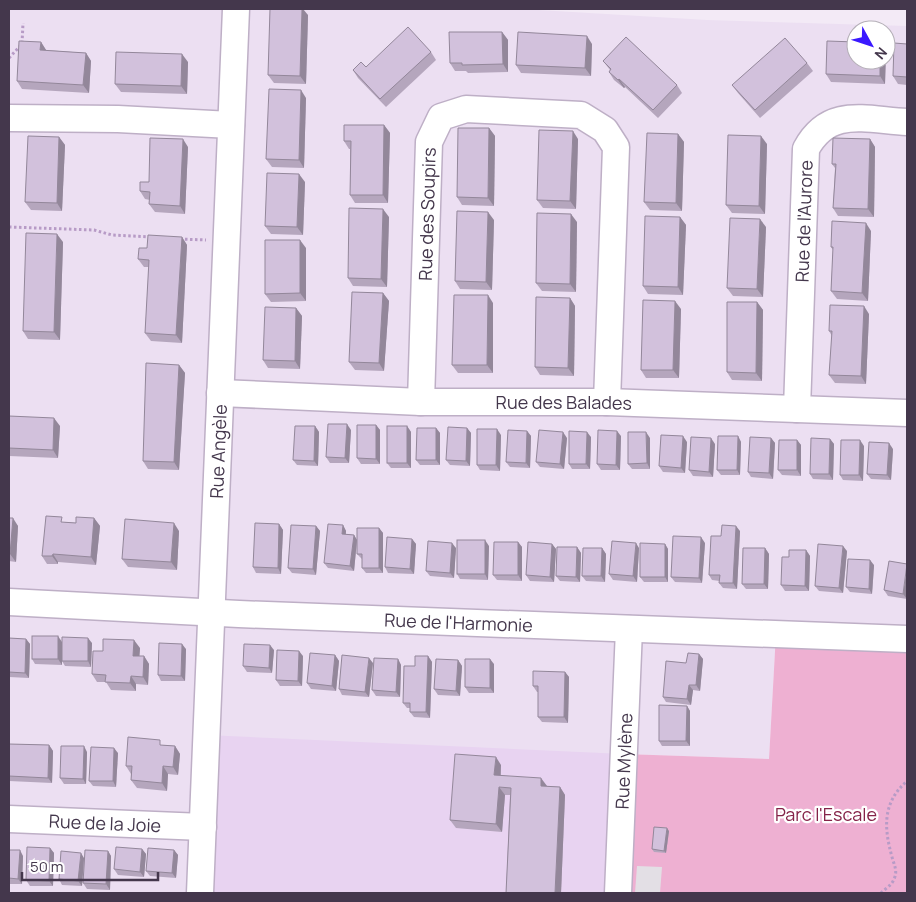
<svg xmlns="http://www.w3.org/2000/svg" width="916" height="902" font-family="Manrope,sans-serif">
	<style>
		.residential { fill: #ecdff2; fill-rule: evenodd }
		.education { fill: #e8d3f1 }
		.park { fill: #eeb0d2 }
		.parking { fill: #e3dfe5 }
		.lines { fill: none; stroke-linecap: round; stroke-linejoin: round }
		.minor-casing { stroke: #beafc6; stroke-width: 29 }
		.path { stroke: #b79bc6; stroke-width: 3; stroke-dasharray: 2.5 2.5; stroke-linecap: butt }
		.minor { stroke: #fff; stroke-width: 26 }
		.wall { fill: #b5a6bd }
		.shaded-wall { fill: #93879a }
		.building { fill: #d2c1dc; stroke: #93879a }
		.labels { text-anchor: middle; dominant-baseline: central; stroke-width: 4.5; stroke-linejoin: round; paint-order: stroke }
		.street-label { font-size: 18px; fill: #44374c; stroke: #fff }
		.park-label { font-size: 18px; fill: #852349; stroke: #fff }
	</style>
	<rect width="100%" height="100%" fill="#f3eaf6"/>
	<path class="residential" d="M9,9H522L707,20L907,26V639L776,633L769,759L624,754L200,893H9ZM856,30H886V60H856Z"/>
	<polygon class="education" points="206,735 624,754 618,893 200,893"/>
	<polygon class="park" points="776,633 907,639 907,893 618,893 624,754 769,759"/>
	<polygon class="parking" points="637,866 662,867 660,893 635,893"/>
	<g class="lines">
		<g class="minor-casing">
			<g id="minor">
				<polyline points="9,118 118,119 231,125"/>
				<path id="s1" d="M220,393L421,402H607L907,413"/>
				<path id="s2" d="M421,402L429,142L441,117L466,109L581,115L605,130L616,147L607,402"/>
				<path id="s3" d="M797,409L806,149C829,106 866,120 907,122"/>
				<path id="s4" d="M9,602L239,614L907,639"/>
				<path id="s5" d="M9,819L203,827"/>
				<path id="s6" d="M200,893L236,9"/>
				<path id="s7" d="M618,893L629,629"/>
			</g>
		</g>
		<g class="path">
			<polyline points="9,58 22,44 23,23"/>
			<polyline points="9,227 94,230 112,235 151,237"/>
			<polyline points="180,239 206,240"/>
			<path d="M881,893C885,889 892,885 894,879C898,871 894,865 892,857C884,828 882,803 907,781"/>
		</g>
		<use href="#minor" class="minor"/>
	</g>
	<g class="wall">
		<polygon points="308,15 306,84 274,83 268,75"/>
		<polygon points="502,32 508,40 508,72 468,73 466,71 455,71 450,63"/>
		<polygon points="41,42 46,50 86,53 91,61 89,93 22,89 17,81"/>
		<polygon points="592,44 591,76 521,73 516,65"/>
		<polygon points="907,44 907,85 898,84 893,76"/>
		<polygon points="886,51 885,84 831,82 826,74 886,60"/>
		<polygon points="431,52 436,60 386,107 358,78 353,70"/>
		<polygon points="603,61 677,85 682,93 658,118 625,87 624,88 614,80 609,72 610,70"/>
		<polygon points="188,62 187,94 121,92 115,84"/>
		<polygon points="807,63 813,71 760,118 738,93 732,85"/>
		<polygon points="306,98 304,168 272,167 266,159"/>
		<polygon points="384,125 390,133 388,203 355,203 350,195 350,149 349,149 344,141"/>
		<polygon points="489,128 495,136 494,206 462,205 457,197"/>
		<polygon points="678,134 684,142 682,211 650,210 644,202"/>
		<polygon points="59,137 65,145 62,211 31,210 25,202"/>
		<polygon points="578,139 576,209 543,208 537,200"/>
		<polygon points="870,139 875,147 874,217 838,216 833,208 835,168 832,164"/>
		<polygon points="767,144 765,214 732,213 726,205"/>
		<polygon points="188,147 185,214 155,212 149,204 150,200 145,199 140,191"/>
		<polygon points="305,182 303,235 271,234 265,226"/>
		<polygon points="389,217 387,287 353,286 348,278"/>
		<polygon points="680,217 686,225 683,295 648,294 643,286"/>
		<polygon points="494,220 492,290 460,289 455,281"/>
		<polygon points="577,222 576,292 542,291 536,283"/>
		<polygon points="766,227 763,297 733,296 727,288"/>
		<polygon points="871,231 868,301 837,299 831,291 833,250 831,247"/>
		<polygon points="182,237 187,245 182,343 151,341 145,333 149,267 144,267 138,259 147,248"/>
		<polygon points="63,242 60,340 28,339 23,331"/>
		<polygon points="306,248 306,301 271,302 265,294"/>
		<polygon points="383,293 389,301 384,371 355,370 349,362"/>
		<polygon points="570,298 575,306 574,376 540,375 535,367"/>
		<polygon points="757,302 763,310 762,381 732,380 727,372"/>
		<polygon points="493,303 493,373 458,373 452,365"/>
		<polygon points="296,308 302,316 300,369 268,368 263,360"/>
		<polygon points="681,309 679,378 646,378 641,370"/>
		<polygon points="869,314 866,384 835,383 829,375 832,336 829,331"/>
		<polygon points="179,365 185,373 179,470 148,469 143,461"/>
		<polygon points="9,416 60,426 58,458 9,456"/>
		<polygon points="376,425 380,430 380,464 361,464 357,458"/>
		<polygon points="315,426 319,432 318,466 297,465 293,460"/>
		<polygon points="407,426 411,432 411,468 391,468 387,463"/>
		<polygon points="436,428 440,433 440,465 420,465 416,460"/>
		<polygon points="467,428 471,433 470,466 450,465 446,460"/>
		<polygon points="351,430 349,463 330,463 326,457"/>
		<polygon points="527,431 531,436 530,468 510,467 506,462"/>
		<polygon points="501,435 500,471 480,470 477,465"/>
		<polygon points="621,436 620,470 601,470 597,464"/>
		<polygon points="738,436 741,442 740,475 721,475 717,470"/>
		<polygon points="591,437 590,469 572,469 569,464"/>
		<polygon points="567,438 564,469 540,467 536,462"/>
		<polygon points="650,438 650,469 632,469 628,464"/>
		<polygon points="771,438 775,443 773,479 751,477 748,472"/>
		<polygon points="830,439 834,444 833,480 813,479 810,474"/>
		<polygon points="797,440 801,445 801,476 782,475 778,470"/>
		<polygon points="687,442 685,473 663,472 659,466"/>
		<polygon points="715,444 713,477 693,476 689,470"/>
		<polygon points="864,446 863,481 843,480 840,475"/>
		<polygon points="893,449 891,480 871,479 867,474"/>
		<polygon points="9,518 18,526 16,562 9,561"/>
		<polygon points="94,518 100,526 96,565 58,562 58,564 47,564 42,556 65,522 76,523"/>
		<polygon points="279,524 283,530 281,574 256,573 253,567"/>
		<polygon points="343,525 346,531 346,534 354,535 357,540 354,571 328,568 324,563"/>
		<polygon points="316,526 320,531 316,575 292,573 288,568"/>
		<polygon points="379,528 383,533 383,573 366,573 362,568 362,559 357,554"/>
		<polygon points="179,531 177,570 128,567 122,559"/>
		<polygon points="740,531 737,589 723,588 719,583 720,581 712,580 709,575 721,536"/>
		<polygon points="412,539 416,544 414,574 388,573 385,567"/>
		<polygon points="518,542 522,547 522,581 497,580 493,575"/>
		<polygon points="705,543 702,583 675,582 671,577"/>
		<polygon points="552,544 556,549 554,582 530,581 526,575"/>
		<polygon points="665,544 668,549 668,582 644,582 640,577"/>
		<polygon points="489,546 488,580 460,579 457,574"/>
		<polygon points="577,547 581,553 580,582 560,581 556,576"/>
		<polygon points="456,548 454,578 430,576 426,571"/>
		<polygon points="602,548 606,554 605,582 586,581 582,576"/>
		<polygon points="639,548 637,582 613,580 609,574"/>
		<polygon points="765,548 769,554 768,589 746,589 742,584"/>
		<polygon points="806,550 810,556 809,591 785,591 781,585 789,557"/>
		<polygon points="847,551 843,593 819,591 815,586"/>
		<polygon points="889,561 907,599 888,596 884,590"/>
		<polygon points="874,565 872,594 850,592 846,587"/>
		<polygon points="9,638 26,639 30,644 29,678 9,677"/>
		<polygon points="62,642 92,643 91,667 65,666 62,661 62,665 35,664 32,659"/>
		<polygon points="140,648 139,656 144,656 149,664 148,685 136,684 136,691 111,690 106,682 97,682 92,674 103,651"/>
		<polygon points="186,649 185,681 161,681 158,675"/>
		<polygon points="274,650 272,673 247,672 243,666"/>
		<polygon points="699,654 703,659 700,691 693,690 691,705 666,702 663,697 686,663"/>
		<polygon points="335,655 339,661 336,691 311,689 307,683"/>
		<polygon points="303,656 302,686 280,686 276,680"/>
		<polygon points="428,656 432,662 430,718 414,717 410,712 410,708 407,708 403,703 415,666"/>
		<polygon points="398,659 401,665 400,697 376,696 372,690"/>
		<polygon points="458,660 462,666 460,696 438,695 434,689"/>
		<polygon points="373,663 369,697 342,695 339,689"/>
		<polygon points="494,664 494,693 469,693 465,687"/>
		<polygon points="565,672 569,677 568,723 542,722 538,717 538,692 537,692 533,686"/>
		<polygon points="687,706 690,711 690,746 662,746 659,741"/>
		<polygon points="9,744 49,745 53,751 52,783 9,781"/>
		<polygon points="164,745 175,746 180,754 178,775 168,774 167,791 137,788 131,780 131,774 126,766"/>
		<polygon points="87,752 86,784 64,784 60,778"/>
		<polygon points="118,753 116,787 93,786 89,781"/>
		<polygon points="501,765 501,775 547,786 560,787 565,795 561,893 506,893 510,795 505,795 502,832 456,828 450,820"/>
		<polygon points="669,831 666,853 654,852 652,849"/>
		<polygon points="50,848 54,853 53,886 30,886 26,880"/>
		<polygon points="142,849 146,854 144,877 118,875 114,869"/>
		<polygon points="9,850 23,856 22,884 9,884"/>
		<polygon points="174,850 178,855 176,878 150,876 146,871"/>
		<polygon points="108,851 111,856 110,890 87,889 83,883 84,859 82,886 62,885 59,879 84,858"/>
	</g>
	<g class="shaded-wall">
		<polygon points="302,9 303,9 308,15 306,84 300,76"/>
		<polygon points="502,32 508,40 508,72 503,64"/>
		<polygon points="587,36 592,44 591,76 585,68"/>
		<polygon points="41,42 46,50 40,50"/>
		<polygon points="886,51 885,84 880,76 880,60 886,60"/>
		<polygon points="86,53 91,61 89,93 83,85"/>
		<polygon points="182,54 188,62 187,94 181,86"/>
		<polygon points="619,79 625,87 624,88 618,80"/>
		<polygon points="301,90 306,98 304,168 299,160"/>
		<polygon points="384,125 390,133 388,203 383,195"/>
		<polygon points="489,128 495,136 494,206 488,198"/>
		<polygon points="573,131 578,139 576,209 570,201"/>
		<polygon points="678,134 684,142 682,211 676,203"/>
		<polygon points="761,136 767,144 765,214 759,206"/>
		<polygon points="59,137 65,145 62,211 57,203"/>
		<polygon points="183,139 188,147 185,214 180,206"/>
		<polygon points="870,139 875,147 874,217 868,209"/>
		<polygon points="299,174 305,182 303,235 297,227"/>
		<polygon points="383,209 389,217 387,287 381,279"/>
		<polygon points="488,212 494,220 492,290 486,282"/>
		<polygon points="571,214 577,222 576,292 570,284"/>
		<polygon points="680,217 686,225 683,295 678,287"/>
		<polygon points="760,219 766,227 763,297 757,289"/>
		<polygon points="866,223 871,231 868,301 862,293"/>
		<polygon points="57,234 63,242 60,340 54,332"/>
		<polygon points="182,237 187,245 182,343 176,335"/>
		<polygon points="300,240 306,248 306,301 300,293"/>
		<polygon points="383,293 389,301 384,371 379,363"/>
		<polygon points="488,295 493,303 493,373 487,365"/>
		<polygon points="570,298 575,306 574,376 568,368"/>
		<polygon points="675,301 681,309 679,378 673,370"/>
		<polygon points="757,302 763,310 762,381 756,373"/>
		<polygon points="864,306 869,314 866,384 861,376"/>
		<polygon points="296,308 302,316 300,369 295,361"/>
		<polygon points="179,365 185,373 179,470 174,462"/>
		<polygon points="54,418 60,426 58,458 53,450"/>
		<polygon points="347,424 351,430 349,463 345,458"/>
		<polygon points="376,425 380,430 380,464 376,459"/>
		<polygon points="315,426 319,432 318,466 314,461"/>
		<polygon points="407,426 411,432 411,468 407,463"/>
		<polygon points="436,428 440,433 440,465 436,460"/>
		<polygon points="467,428 471,433 470,466 466,461"/>
		<polygon points="497,429 501,435 500,471 496,465"/>
		<polygon points="527,431 531,436 530,468 526,463"/>
		<polygon points="617,431 621,436 620,470 616,465"/>
		<polygon points="563,432 567,438 564,469 560,464"/>
		<polygon points="587,432 591,437 590,469 586,464"/>
		<polygon points="646,432 650,438 650,469 647,463"/>
		<polygon points="683,436 687,442 685,473 681,468"/>
		<polygon points="738,436 741,442 740,475 737,470"/>
		<polygon points="711,438 715,444 713,477 709,472"/>
		<polygon points="771,438 775,443 773,479 769,473"/>
		<polygon points="830,439 834,444 833,480 829,474"/>
		<polygon points="797,440 801,445 801,476 797,470"/>
		<polygon points="860,440 864,446 863,481 859,475"/>
		<polygon points="889,443 893,449 891,480 887,475"/>
		<polygon points="13,518 18,526 16,562 10,554"/>
		<polygon points="94,518 100,526 96,565 91,557"/>
		<polygon points="174,523 179,531 177,570 171,562"/>
		<polygon points="279,524 283,530 281,574 278,568"/>
		<polygon points="343,525 346,531 345,539 342,534"/>
		<polygon points="316,526 320,531 316,575 313,569"/>
		<polygon points="736,526 740,531 737,589 733,583"/>
		<polygon points="379,528 383,533 383,573 379,568"/>
		<polygon points="354,535 357,540 354,571 350,566"/>
		<polygon points="701,537 705,543 702,583 699,578"/>
		<polygon points="412,539 416,544 414,574 410,569"/>
		<polygon points="485,540 489,546 488,580 485,574"/>
		<polygon points="518,542 522,547 522,581 518,575"/>
		<polygon points="452,543 456,548 454,578 450,573"/>
		<polygon points="636,543 639,548 637,582 633,576"/>
		<polygon points="552,544 556,549 554,582 550,577"/>
		<polygon points="665,544 668,549 668,582 665,577"/>
		<polygon points="843,546 847,551 843,593 839,588"/>
		<polygon points="577,547 581,553 580,582 576,577"/>
		<polygon points="602,548 606,554 605,582 601,576"/>
		<polygon points="765,548 769,554 768,589 764,584"/>
		<polygon points="806,550 810,556 809,591 805,586"/>
		<polygon points="53,554 58,562 58,564 52,556"/>
		<polygon points="870,560 874,565 872,594 869,589"/>
		<polygon points="907,566 907,599 903,594"/>
		<polygon points="58,636 62,642 62,665 58,659"/>
		<polygon points="88,638 92,643 91,667 88,661"/>
		<polygon points="26,639 30,644 29,678 25,673"/>
		<polygon points="134,640 140,648 139,664 133,656"/>
		<polygon points="182,644 186,649 185,681 181,676"/>
		<polygon points="270,645 274,650 272,673 269,668"/>
		<polygon points="299,651 303,656 302,686 298,681"/>
		<polygon points="699,654 703,659 700,691 696,685"/>
		<polygon points="335,655 339,661 336,691 332,686"/>
		<polygon points="144,656 149,664 148,685 143,677"/>
		<polygon points="428,656 432,662 430,718 426,712"/>
		<polygon points="369,658 373,663 369,697 365,692"/>
		<polygon points="398,659 401,665 400,697 396,692"/>
		<polygon points="490,659 494,664 494,693 490,688"/>
		<polygon points="458,660 462,666 460,696 456,691"/>
		<polygon points="565,672 569,677 568,723 564,717"/>
		<polygon points="131,676 136,684 136,691 130,683"/>
		<polygon points="689,685 693,690 691,705 687,699"/>
		<polygon points="687,706 690,711 690,746 686,741"/>
		<polygon points="49,745 53,751 52,783 48,778"/>
		<polygon points="84,746 87,752 86,784 83,779"/>
		<polygon points="175,746 180,754 178,775 173,767"/>
		<polygon points="114,748 118,753 116,787 113,781"/>
		<polygon points="496,757 501,765 500,783 494,775"/>
		<polygon points="163,766 168,774 167,791 162,783"/>
		<polygon points="541,778 547,786 541,786"/>
		<polygon points="499,787 505,795 502,832 496,824"/>
		<polygon points="560,787 565,795 561,893 555,893"/>
		<polygon points="667,828 669,831 666,853 664,851"/>
		<polygon points="50,848 54,853 53,886 49,881"/>
		<polygon points="142,849 146,854 144,877 140,872"/>
		<polygon points="20,850 23,856 22,884 18,879"/>
		<polygon points="174,850 178,855 176,878 172,873"/>
		<polygon points="108,851 111,856 110,890 106,884"/>
		<polygon points="81,853 84,858 82,886 78,881"/>
	</g>
	<g class="building">
		<polygon points="270,9 302,9 300,76 268,75"/>
		<polygon points="408,27 431,52 380,99 353,70 361,62 366,67"/>
		<polygon points="449,32 502,32 503,64 462,65 462,63 450,63"/>
		<polygon points="518,32 587,36 585,68 516,65"/>
		<polygon points="626,37 677,85 653,110 619,79 618,80 609,72 611,69 603,61"/>
		<polygon points="785,38 807,63 755,110 732,85"/>
		<polygon points="19,41 41,42 40,50 86,53 83,85 17,81"/>
		<polygon points="827,41 856,42 856,60 880,60 880,76 826,74"/>
		<polygon points="894,43 907,44 907,77 893,76"/>
		<polygon points="116,52 182,54 181,86 115,84"/>
		<polygon points="269,89 301,90 299,160 266,159"/>
		<polygon points="344,125 384,125 383,195 350,195 351,141 344,141"/>
		<polygon points="458,128 489,128 488,198 457,197"/>
		<polygon points="539,130 573,131 570,201 537,200"/>
		<polygon points="647,133 678,134 676,203 644,202"/>
		<polygon points="728,135 761,136 759,206 726,205"/>
		<polygon points="28,136 59,137 57,203 25,202"/>
		<polygon points="150,138 183,139 180,206 149,204 150,192 140,191 140,182 149,182"/>
		<polygon points="833,138 870,139 868,209 833,208 836,164 832,164"/>
		<polygon points="267,173 299,174 297,227 265,226"/>
		<polygon points="349,208 383,209 381,279 348,278"/>
		<polygon points="457,211 488,212 486,282 455,281"/>
		<polygon points="537,213 571,214 570,284 536,283"/>
		<polygon points="645,216 680,217 678,287 643,286"/>
		<polygon points="730,218 760,219 757,289 727,288"/>
		<polygon points="832,221 866,223 862,293 831,291 833,247 831,247"/>
		<polygon points="26,233 57,234 54,332 23,331"/>
		<polygon points="148,235 182,237 176,335 145,333 149,260 138,259 139,248 147,248"/>
		<polygon points="265,240 300,240 300,293 265,294"/>
		<polygon points="352,292 383,293 379,363 349,362"/>
		<polygon points="454,295 488,295 487,365 452,365"/>
		<polygon points="536,297 570,298 568,368 535,367"/>
		<polygon points="643,300 675,301 673,370 641,370"/>
		<polygon points="727,302 757,302 756,373 727,372"/>
		<polygon points="830,305 864,306 861,376 829,375 832,331 829,331"/>
		<polygon points="265,307 296,308 295,361 263,360"/>
		<polygon points="146,363 179,365 174,462 143,461"/>
		<polygon points="9,416 54,418 53,450 9,448"/>
		<polygon points="328,424 347,424 345,458 326,457"/>
		<polygon points="357,425 376,425 376,459 357,458"/>
		<polygon points="295,426 315,426 314,461 293,460"/>
		<rect x="387" y="426" width="20" height="37"/>
		<polygon points="448,427 467,428 466,461 446,460"/>
		<polygon points="417,428 436,428 436,460 416,460"/>
		<polygon points="477,429 497,429 496,465 477,465"/>
		<polygon points="508,430 527,431 526,463 506,462"/>
		<polygon points="539,430 563,432 560,464 536,462"/>
		<polygon points="598,430 617,431 616,465 597,464"/>
		<polygon points="569,431 587,432 586,464 569,464"/>
		<polygon points="628,432 646,432 647,463 628,464"/>
		<polygon points="661,435 683,436 681,468 659,466"/>
		<polygon points="718,436 738,436 737,470 717,470"/>
		<polygon points="691,437 711,438 709,472 689,470"/>
		<polygon points="750,437 771,438 769,473 748,472"/>
		<polygon points="811,438 830,439 829,474 810,474"/>
		<polygon points="779,440 797,440 797,470 778,470"/>
		<polygon points="841,440 860,440 859,475 840,475"/>
		<polygon points="869,442 889,443 887,475 867,474"/>
		<polygon points="46,516 62,517 61,522 76,523 76,517 94,518 91,557 53,554 52,556 42,556"/>
		<polygon points="9,518 13,518 10,554 9,554"/>
		<polygon points="125,519 174,523 171,562 122,559"/>
		<polygon points="255,523 279,524 278,568 253,567"/>
		<polygon points="328,524 343,525 342,534 354,535 350,566 324,563"/>
		<polygon points="291,525 316,526 313,569 288,568"/>
		<polygon points="722,525 736,526 733,583 719,583 720,575 709,575 711,536 721,536"/>
		<polygon points="357,528 379,528 379,568 362,568 362,554 357,554"/>
		<polygon points="673,536 701,537 699,578 671,577"/>
		<polygon points="387,537 412,539 410,569 385,567"/>
		<rect x="457" y="540" width="28" height="34"/>
		<polygon points="428,541 452,543 450,573 426,571"/>
		<polygon points="612,541 636,543 633,576 609,574"/>
		<polygon points="494,542 518,542 518,575 493,575"/>
		<polygon points="528,542 552,544 550,577 526,575"/>
		<polygon points="640,543 665,544 665,577 640,577"/>
		<polygon points="818,544 843,546 839,588 815,586"/>
		<polygon points="557,547 577,547 576,577 556,576"/>
		<polygon points="583,548 602,548 601,576 582,576"/>
		<polygon points="743,548 765,548 764,584 742,584"/>
		<polygon points="789,550 806,550 805,586 781,585 782,557 789,557"/>
		<polygon points="848,559 870,560 869,589 846,587"/>
		<polygon points="889,561 907,564 903,594 884,590"/>
		<rect x="32" y="636" width="26" height="23"/>
		<polygon points="62,637 88,638 88,661 62,661"/>
		<polygon points="9,638 26,639 25,673 9,672"/>
		<polygon points="103,639 134,640 133,656 144,656 143,677 131,676 130,683 105,682 106,675 92,674 93,651 103,651"/>
		<polygon points="159,643 182,644 181,676 158,675"/>
		<polygon points="244,644 270,645 269,668 243,666"/>
		<polygon points="277,650 299,651 298,681 276,680"/>
		<polygon points="310,653 335,655 332,686 307,683"/>
		<polygon points="688,653 699,654 696,685 689,685 687,699 663,697 666,661 686,663"/>
		<polygon points="342,655 369,658 365,692 339,689"/>
		<polygon points="415,656 428,656 426,712 410,712 410,703 403,703 404,666 415,666"/>
		<polygon points="374,658 398,659 396,692 372,690"/>
		<polygon points="436,659 458,660 456,691 434,689"/>
		<polygon points="465,659 490,659 490,688 465,687"/>
		<polygon points="533,671 565,672 564,717 538,717 538,686 533,686"/>
		<polygon points="659,705 687,706 686,741 659,741"/>
		<polygon points="128,737 160,740 160,745 175,746 173,767 163,766 162,783 131,780 132,766 126,766"/>
		<polygon points="9,744 49,745 48,778 9,776"/>
		<polygon points="61,746 84,746 83,779 60,778"/>
		<polygon points="91,747 114,748 113,781 89,781"/>
		<polygon points="455,754 496,757 494,775 541,778 541,786 560,787 555,893 506,893 511,788 499,787 496,824 450,820"/>
		<polygon points="654,827 667,828 664,851 652,849"/>
		<polygon points="27,847 50,848 49,881 26,880"/>
		<polygon points="116,847 142,849 140,872 114,869"/>
		<polygon points="148,848 174,850 172,873 146,871"/>
		<polygon points="9,850 20,850 18,879 9,878"/>
		<polygon points="85,850 108,851 106,884 83,883"/>
		<polygon points="61,851 81,853 78,881 59,879"/>
	</g>
	<g class="labels">
		<g class="street-label">
			<text stroke="none"><textPath href="#s2" startOffset="188">Rue des Soupirs</textPath></text>
			<text stroke="none"><textPath href="#s3" startOffset="188">Rue de l'Aurore</textPath></text>
			<text stroke="none"><textPath href="#s1" startOffset="344">Rue des Balades</textPath></text>
			<text stroke="none"><textPath href="#s6" startOffset="442">Rue Angèle</textPath></text>
			<text stroke="none"><textPath href="#s4" startOffset="450">Rue de l'Harmonie</textPath></text>
			<text stroke="none"><textPath href="#s7" startOffset="132">Rue Mylène</textPath></text>
			<text stroke="none"><textPath href="#s5" startOffset="96">Rue de la Joie</textPath></text>
		</g>
		<g class="park-label">
			<text x="826" y="814">Parc l'Escale</text>
		</g>
	</g>
	<rect width="916" height="902" fill="none" stroke="#44374c" stroke-width="20"/>
	<g transform="translate(871 45) rotate(130)"><circle r="24" fill="#ffffff" stroke="#b4afb7"/>
	<path d="M0-4L9 19L0 12L-9 19Z" fill="#3a19ff"/>
	<text y="-8" font-size="14" font-weight="bold" text-anchor="middle" fill="#44374c">N</text>
	</g>
	<path d="M22 872v8h136v-8" fill="none" stroke="#44374c" stroke-width="2.5"/>
	<text x="30" y="872" font-size="15" fill="#44374c" stroke="#ffffff" stroke-width="4" paint-order="stroke">50 m</text>
</svg>
